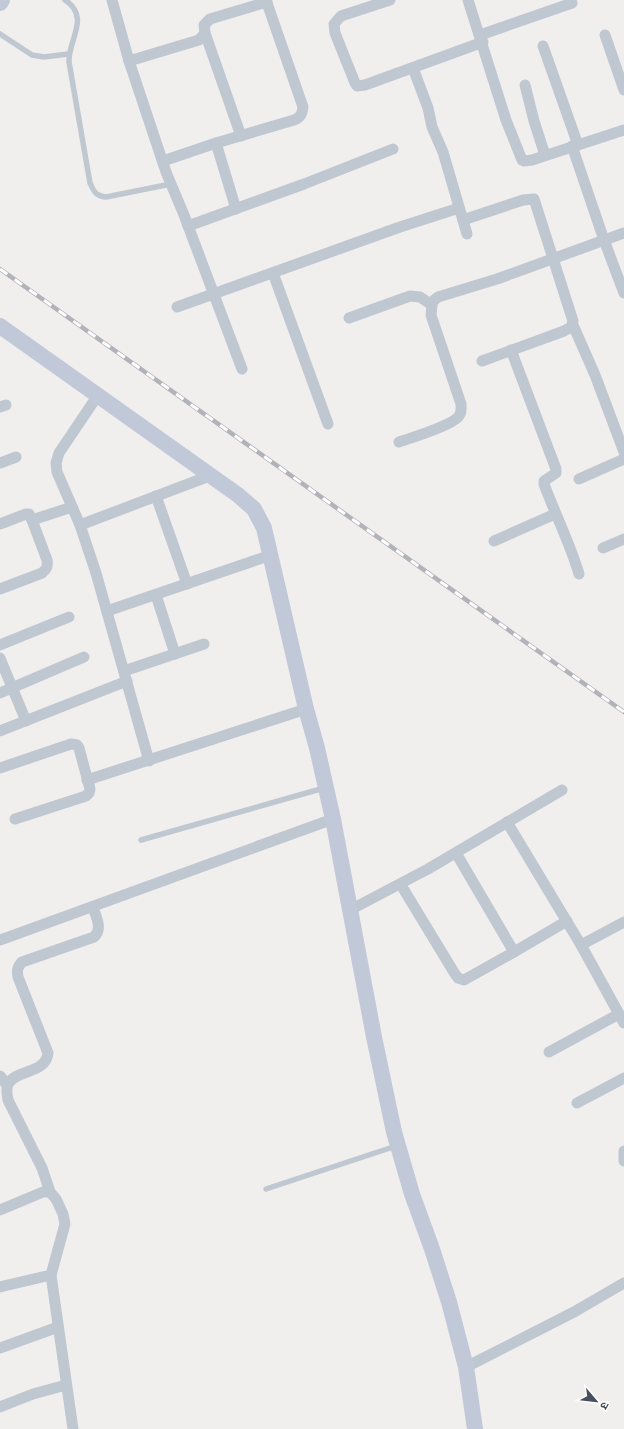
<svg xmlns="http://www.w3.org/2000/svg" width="624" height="1429" font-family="Lato,'Noto Sans Devanagari',sans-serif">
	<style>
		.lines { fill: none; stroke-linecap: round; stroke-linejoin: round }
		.lane { stroke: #bfc7d1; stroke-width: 5.5 }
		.street { stroke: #bfc7d1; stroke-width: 11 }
		.secondary { stroke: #c1c9d8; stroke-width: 16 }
		.rail-casing { stroke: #b1b3b9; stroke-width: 4.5 }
		.rail { stroke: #fff; stroke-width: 3; stroke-dasharray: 9; stroke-linecap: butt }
	</style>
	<rect width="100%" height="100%" fill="#f1efee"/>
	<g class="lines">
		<g class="lane">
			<path d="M65,0C91,17 68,40 69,62L90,183C94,192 96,196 106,197L171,184"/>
			<polyline points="0,34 32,55 44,57 68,54"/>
			<polyline points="141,840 324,788"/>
			<polyline points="266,1189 396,1146"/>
		</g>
		<g class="street">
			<polyline points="112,0 129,61 166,172 184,215 242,369"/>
			<polyline points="390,0 341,16 334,24 335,33 355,83 357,86 365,85 483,42"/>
			<polyline points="468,0 506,120 522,160 524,161 532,160 624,130"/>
			<polyline points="205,33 241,136"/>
			<polyline points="480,35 572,3"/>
			<polyline points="605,35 624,90"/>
			<polyline points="543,46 578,145"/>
			<polyline points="129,61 199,40 205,33 204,25 210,19 267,2"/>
			<polyline points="413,68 428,108 432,127 443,152 467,234"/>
			<polyline points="525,85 534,121 545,155"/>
			<polyline points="216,143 236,209"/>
			<polyline points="572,146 604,240 624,293"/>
			<path d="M163,161L216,143L294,120C301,117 302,114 303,107L266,0"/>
			<polyline points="463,220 523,200 534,199 573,321 571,327 564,331 482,361"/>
			<polyline points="188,226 304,184 393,149"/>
			<polyline points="273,273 328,424"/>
			<polyline points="177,307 400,227 459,208"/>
			<polyline points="349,318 410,296 420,297 432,305"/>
			<polyline points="573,325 595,375 624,452"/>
			<path d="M511,350L556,469V473L544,481V484C555,514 570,543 579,574"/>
			<polyline points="98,395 59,453 56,463 57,472 80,525 96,573 149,761"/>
			<polyline points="0,407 6,405"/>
			<path d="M399,442C411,438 453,425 459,416C462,412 461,408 461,404L431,315L432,305L433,301L438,297L497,279L624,233"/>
			<polyline points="0,463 16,457"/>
			<polyline points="579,479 624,459"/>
			<polyline points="156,496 187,584"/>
			<polyline points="0,524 26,514 29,514 32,520"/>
			<polyline points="80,525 212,475"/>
			<polyline points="494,541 555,514"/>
			<polyline points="603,548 624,539"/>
			<path d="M0,589L42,573C47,569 48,566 47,560L32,520L72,507"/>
			<polyline points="156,595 175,654"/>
			<polyline points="107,611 271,555"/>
			<polyline points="0,645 69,617"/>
			<polyline points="0,658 26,721"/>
			<polyline points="124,671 204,644"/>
			<polyline points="0,693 84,657"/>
			<polyline points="0,731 127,681"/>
			<polyline points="0,768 71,744 77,745 79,748 90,789 89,793 86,796 15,819"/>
			<polyline points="87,780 306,709"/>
			<polyline points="507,822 581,945 624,1023"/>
			<polyline points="456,853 514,952"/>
			<polyline points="401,885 455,974 458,978 464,980 514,952 567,921"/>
			<polyline points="350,910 428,869 562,790"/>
			<polyline points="0,940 333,819"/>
			<polyline points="581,945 624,922"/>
			<polyline points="549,1052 619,1014"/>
			<polyline points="0,1076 7,1085"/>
			<polyline points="577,1103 624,1078"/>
			<polyline points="624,1151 624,1161"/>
			<path d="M50,1192L42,1168L8,1100C7,1095 6,1089 8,1084C16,1069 46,1074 48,1053L18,977C17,971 17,967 22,962L94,937C103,929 96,917 93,907"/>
			<polyline points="0,1210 43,1192 50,1192 56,1199 63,1214 65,1224 51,1275 73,1429"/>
			<polyline points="0,1287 51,1275"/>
			<polyline points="0,1348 58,1327"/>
			<polyline points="466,1367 574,1312 624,1283"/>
			<polyline points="0,1407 33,1394 66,1385"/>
		</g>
		<g class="secondary">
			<polyline points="0,3 2,0"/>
			<polyline points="0,326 238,495 254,509 264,528 306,709 317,748 333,819 374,1037 394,1132 412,1194 432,1249 449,1302 466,1367 475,1429"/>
		</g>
		<g class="rail-casing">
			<polyline id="rail" points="0,269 624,712"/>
		</g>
		<use href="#rail" class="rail"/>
	</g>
	<g transform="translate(596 1401) rotate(118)" stroke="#ffffff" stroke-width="3" paint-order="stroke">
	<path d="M0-3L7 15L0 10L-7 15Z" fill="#464f5d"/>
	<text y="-6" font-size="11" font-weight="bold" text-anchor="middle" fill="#464f5d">उ</text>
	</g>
</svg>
